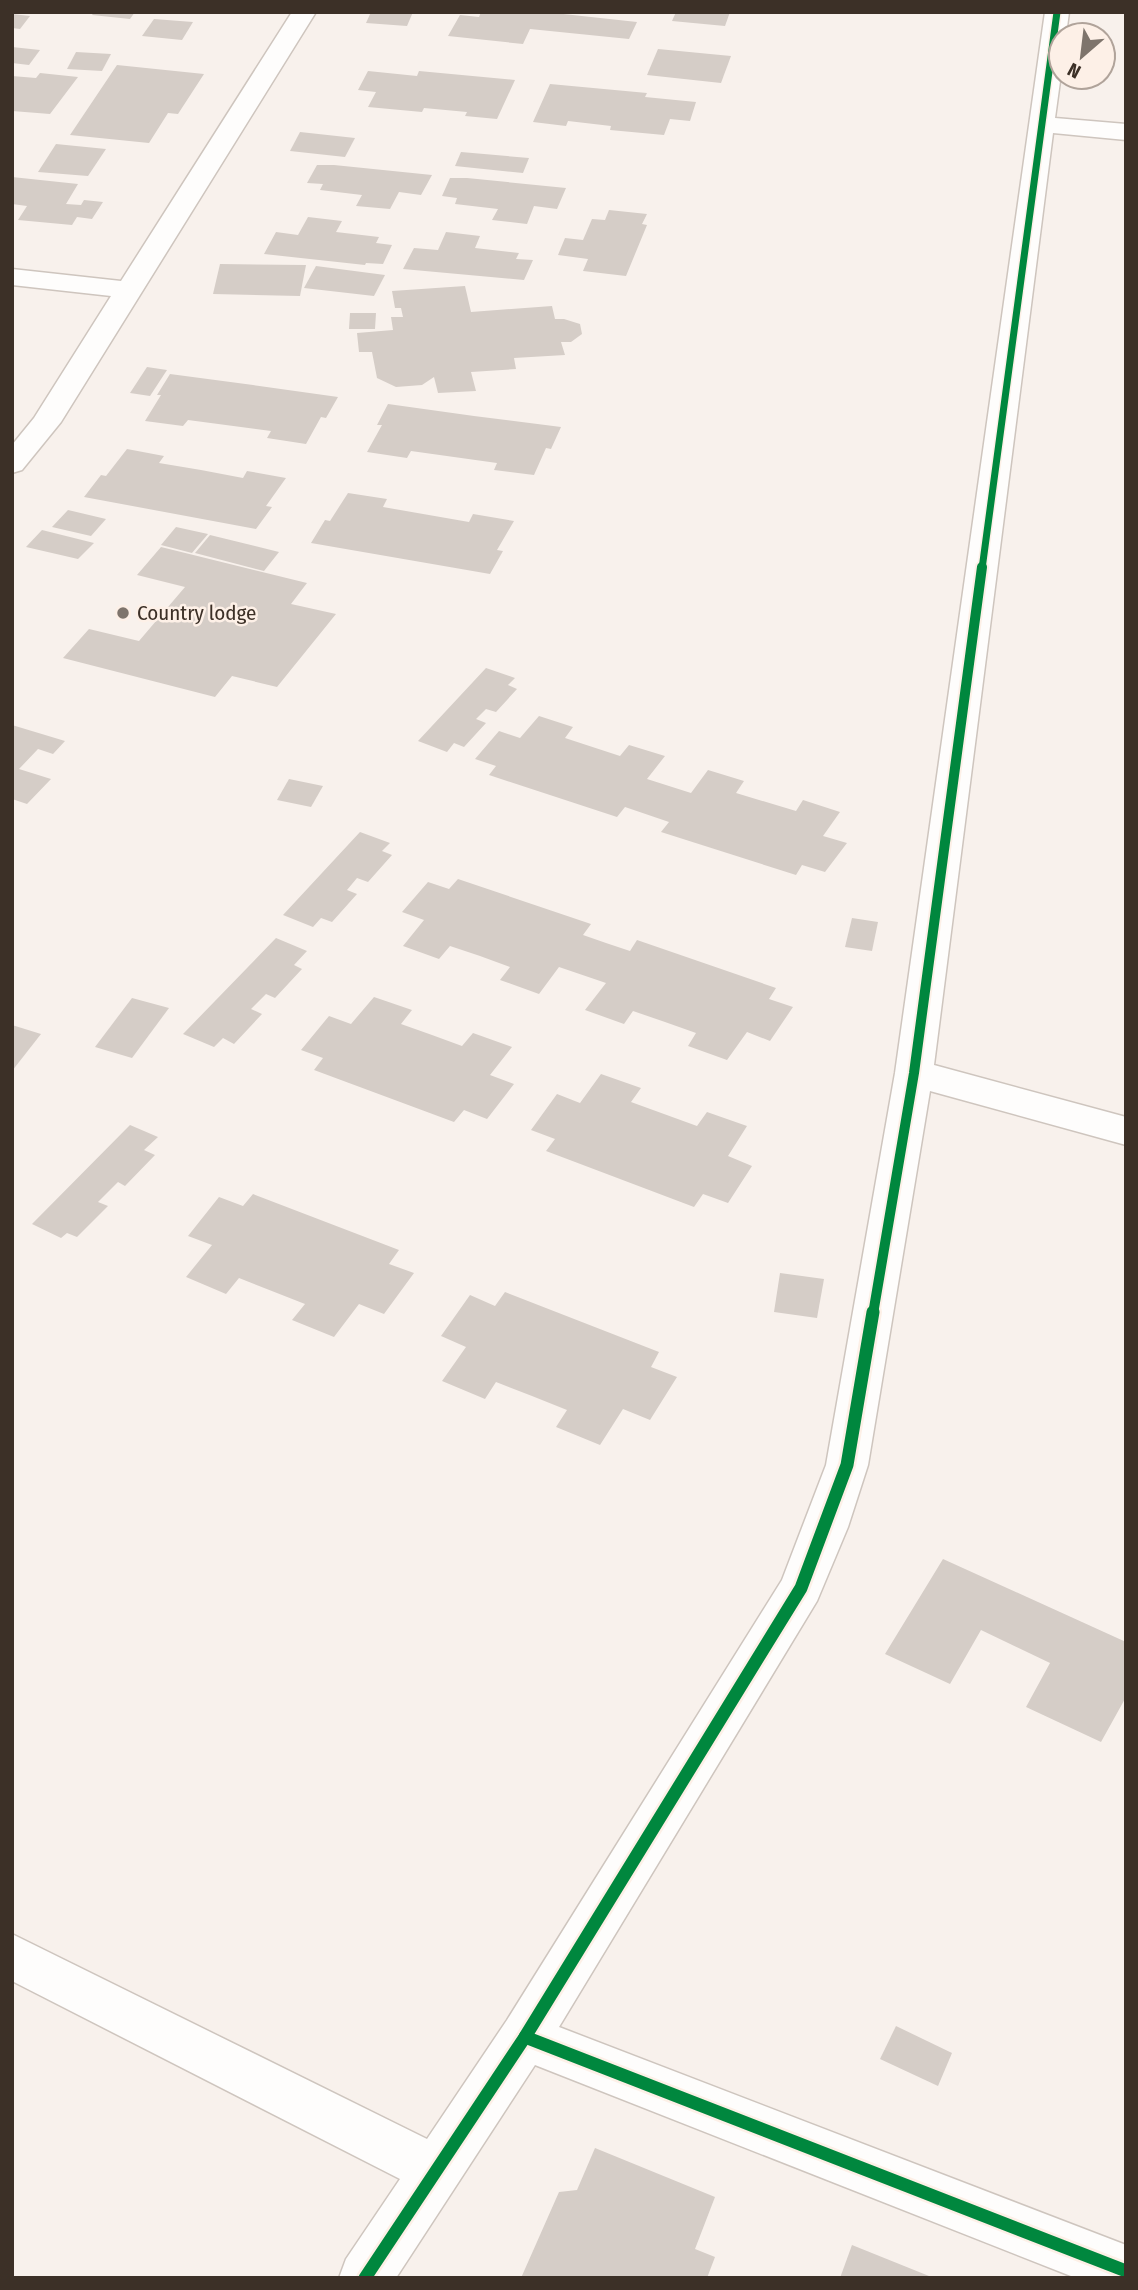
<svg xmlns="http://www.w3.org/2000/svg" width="1138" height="2290" font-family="'Fira Sans Condensed',sans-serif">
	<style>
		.building { fill: #d5cdc7 }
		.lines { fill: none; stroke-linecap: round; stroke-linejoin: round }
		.minor-casing { stroke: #cec5be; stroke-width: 3 }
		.minor { fill: #fefdfc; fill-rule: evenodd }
		.cycleway-far2-casing { stroke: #fdf0e7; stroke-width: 10 }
		.cycleway-far1-casing { stroke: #fdf0e7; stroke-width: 14 }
		.cycleway-casing { stroke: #fdf0e7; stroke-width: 18 }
		.cycleway-far2 { stroke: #00873e; stroke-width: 7 }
		.cycleway-far1 { stroke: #00873e; stroke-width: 10 }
		.cycleway { stroke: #00873e; stroke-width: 13 }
		.poi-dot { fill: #7e746c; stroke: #fdf0e7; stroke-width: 2.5 }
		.labels { text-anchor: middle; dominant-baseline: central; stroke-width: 5; stroke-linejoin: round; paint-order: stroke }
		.poi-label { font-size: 21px; fill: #3c3027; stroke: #fdf0e7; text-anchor: start }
	</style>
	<rect width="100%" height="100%" fill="#f8f1ec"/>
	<g class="building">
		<polygon points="94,12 135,12 130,19 92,15"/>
		<polygon points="371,12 413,12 407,26 366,23"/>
		<polygon points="481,12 545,12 637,22 629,39 530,29 523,44 448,36 460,15 479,17"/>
		<polygon points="676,12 730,12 725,26 672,21"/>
		<polygon points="12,14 30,16 20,29 12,28"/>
		<polygon points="154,19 193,22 182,40 142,36"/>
		<polygon points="12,47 40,50 29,65 12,63"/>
		<polygon points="658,49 731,56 721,83 647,75"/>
		<polygon points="76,52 111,54 102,71 67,69"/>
		<polygon points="117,65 204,74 178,114 168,113 149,143 70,135"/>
		<polygon points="368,71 417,76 419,71 515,80 497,119 465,116 467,112 424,108 422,112 368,107 376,92 358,90"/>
		<polygon points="40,73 78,77 50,114 12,111 12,76 36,78"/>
		<polygon points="550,84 647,93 645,97 696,102 690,121 670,119 664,135 610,130 611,126 568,121 566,126 533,122"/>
		<polygon points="300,132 355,138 345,157 290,151"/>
		<polygon points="56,144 106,149 88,176 38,172"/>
		<polygon points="461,152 529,158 523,173 455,166"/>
		<polygon points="317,165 334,165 432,175 421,195 399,192 390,209 356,206 362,195 320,190 323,184 307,183"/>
		<polygon points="12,177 78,184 66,204 81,205 84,200 103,202 92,219 77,217 72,225 18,220 27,206 12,204"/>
		<polygon points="450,178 467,178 566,188 557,209 534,206 527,224 492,220 498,209 455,204 457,198 442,196"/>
		<polygon points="609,210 647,214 642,224 647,225 626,276 583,271 588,259 558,255 565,238 583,240 592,219 605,220"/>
		<polygon points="308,217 342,221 336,232 379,237 376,243 392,245 383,264 366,263 365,265 264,254 276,232 298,235"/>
		<polygon points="446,232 480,236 475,248 519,253 516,259 533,260 524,280 403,269 414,248 438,250"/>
		<polygon points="220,264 306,265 300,296 213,294"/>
		<polygon points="316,266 385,275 374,296 304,288"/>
		<polygon points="465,286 471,312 552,306 555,319 564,319 580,324 582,334 571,342 561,342 565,355 514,358 516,369 471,372 476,391 438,393 434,377 422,385 396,387 377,378 372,352 359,352 357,333 393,330 391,317 403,317 401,308 395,308 392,291"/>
		<polygon points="350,313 376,313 375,329 349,329"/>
		<polygon points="147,367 167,370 150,396 130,393"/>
		<polygon points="170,374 253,385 338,397 326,418 321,417 306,444 267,438 271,431 188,420 183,426 145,421 161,395 157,395"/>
		<polygon points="388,404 474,416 561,427 551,449 546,448 534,475 494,470 497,463 411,451 407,458 367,452 382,425 377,425"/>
		<polygon points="127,449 164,456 159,463 201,470 243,478 247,471 286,478 266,506 272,507 256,529 84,497 101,475 106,476"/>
		<polygon points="348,493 387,499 383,507 469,522 473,514 514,521 497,550 503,551 490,574 311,543 325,520 330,521"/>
		<polygon points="68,510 106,519 91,536 52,527"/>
		<polygon points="176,527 208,534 192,553 161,545"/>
		<polygon points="42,530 94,543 78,559 26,547"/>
		<polygon points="210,535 279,552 264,571 195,553"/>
		<polygon points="161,547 307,583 291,604 336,614 277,687 232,676 215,697 63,658 89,629 139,641 185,587 137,575"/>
		<polygon points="486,668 515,678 508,685 517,689 496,712 486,709 476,719 486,723 464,747 454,743 447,752 418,741"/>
		<polygon points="539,716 573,727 565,738 620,756 629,745 665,756 647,779 691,793 708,770 744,781 736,793 796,811 803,800 840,812 823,836 847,843 825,872 802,865 796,875 661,832 669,822 625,807 617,817 489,775 496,766 475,759 499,731 520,738"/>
		<polygon points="12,725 65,741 53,754 38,749 19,769 51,779 27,804 12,799"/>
		<polygon points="289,779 323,786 311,807 277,800"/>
		<polygon points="360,832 390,843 382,851 392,855 368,882 357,878 347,890 357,894 332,922 321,918 313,927 283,915"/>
		<polygon points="458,879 591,924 583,935 606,943 630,951 637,940 776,988 769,999 793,1007 770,1041 747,1032 727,1060 688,1046 696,1033 665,1022 633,1011 624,1024 585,1010 606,983 559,967 539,994 500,980 510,967 480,956 450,946 439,959 403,946 424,920 402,912 428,882 449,889"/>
		<polygon points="852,918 878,922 872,951 845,947"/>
		<polygon points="276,938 307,951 294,965 302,969 275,998 266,994 251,1009 262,1014 234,1044 223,1038 214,1047 183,1034"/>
		<polygon points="374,997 412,1010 401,1024 432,1035 462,1046 473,1033 512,1047 490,1075 514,1084 487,1119 464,1110 454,1122 314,1070 323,1058 301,1050 329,1016 351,1024"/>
		<polygon points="132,998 169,1008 132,1058 95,1047"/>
		<polygon points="12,1025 41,1034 12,1071"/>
		<polygon points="601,1074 641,1088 631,1102 697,1126 707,1112 747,1126 728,1156 752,1166 728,1203 703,1194 694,1207 546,1151 555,1139 531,1130 557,1094 580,1103"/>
		<polygon points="130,1125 158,1137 144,1150 155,1155 125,1186 118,1182 98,1202 108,1206 77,1237 67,1233 61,1238 32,1224"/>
		<polygon points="253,1194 399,1250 389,1264 414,1273 384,1314 359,1304 334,1337 292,1320 305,1304 239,1278 226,1294 186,1277 212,1245 188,1236 219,1197 243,1206"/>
		<polygon points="780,1273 824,1279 817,1318 774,1312"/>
		<polygon points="505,1292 659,1352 651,1367 677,1377 650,1420 623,1409 600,1445 556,1427 567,1410 532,1396 496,1382 485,1399 442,1381 466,1347 441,1336 470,1295 495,1306"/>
		<polygon points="943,1559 1126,1642 1126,1697 1101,1742 1026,1707 1050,1663 981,1630 950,1684 885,1654"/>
		<polygon points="896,2026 952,2053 938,2086 880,2059"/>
		<polygon points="595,2148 715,2197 695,2249 715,2257 707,2278 521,2278 559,2192 577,2190"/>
		<polygon points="852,2245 934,2278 840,2278"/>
	</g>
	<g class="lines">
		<g class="minor-casing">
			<g id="minor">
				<polygon points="292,12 316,12 61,422 22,470 12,473 12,445 34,418 111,296 12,285 12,269 121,281"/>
				<polygon points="1045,12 1069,12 1066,35 1061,35 1061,74 1055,118 1126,124 1126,140 1053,133 934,1065 1126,1117 1126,1145 930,1091 868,1465 848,1527 817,1601 559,2027 1126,2245 1126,2278 1076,2278 535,2065 396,2278 339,2278 346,2259 400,2179 12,1981 12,1934 427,2139 507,2020 782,1580 826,1465 895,1073"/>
			</g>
		</g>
		<use href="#minor" class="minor"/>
		<g class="cycleway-far2-casing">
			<polyline id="cycleway-far2" points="982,569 1057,12"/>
		</g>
		<g class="cycleway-far1-casing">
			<polyline id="cycleway-far1" points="873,1314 914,1073 982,567"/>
		</g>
		<g class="cycleway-casing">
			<g id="cycleway">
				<polyline points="525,2037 1126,2271"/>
				<polyline points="365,2278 525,2037 801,1588 847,1465 873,1312"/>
			</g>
		</g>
		<use href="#cycleway-far2" class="cycleway-far2"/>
		<use href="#cycleway-far1" class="cycleway-far1"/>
		<use href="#cycleway" class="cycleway"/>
	</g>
	<circle class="poi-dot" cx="123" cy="613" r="7"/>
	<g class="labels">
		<g class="poi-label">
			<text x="137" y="613">Country lodge</text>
		</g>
	</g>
	<rect width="1138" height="2290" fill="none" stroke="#3c3027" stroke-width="28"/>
	<g transform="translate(1082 56) rotate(208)"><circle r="33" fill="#fdf0e7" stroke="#b0a39a" stroke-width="2"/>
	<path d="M0-5L12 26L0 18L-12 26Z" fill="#7e746c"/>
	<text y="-10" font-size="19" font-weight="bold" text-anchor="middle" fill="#3c3027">N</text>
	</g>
</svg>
